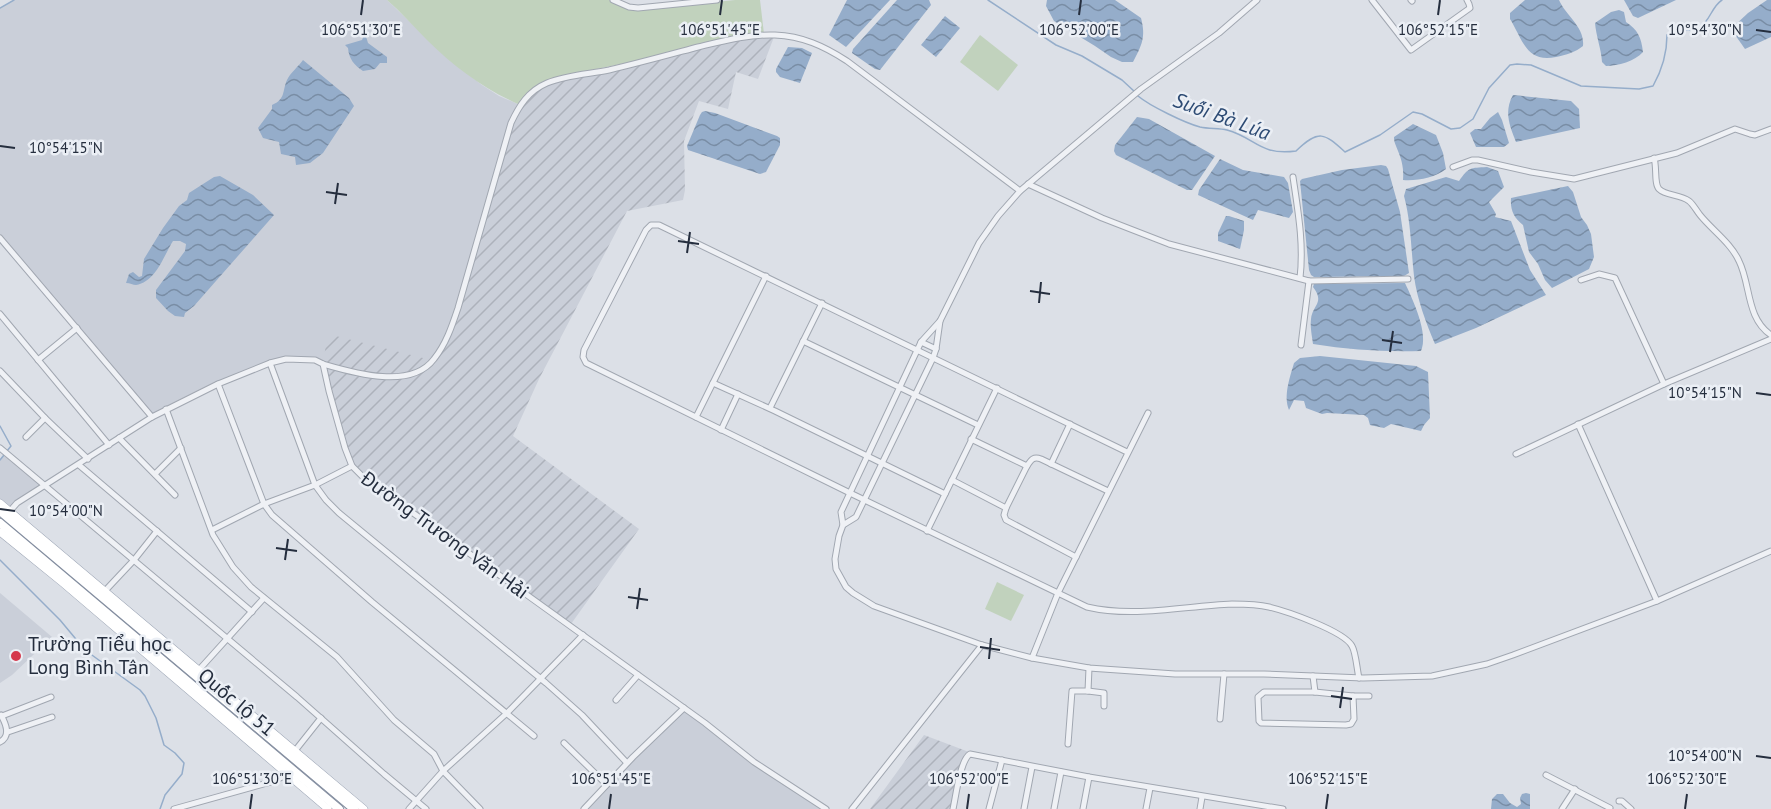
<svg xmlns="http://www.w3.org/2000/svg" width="1771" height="809" font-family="'PT Sans',sans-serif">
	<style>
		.built { fill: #cacfd9 }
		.industrial { fill: url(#industrial-furrows) }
		.grass { fill: #c1d2bd }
		.water { fill: url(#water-waves) }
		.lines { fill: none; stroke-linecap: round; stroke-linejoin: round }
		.stream { stroke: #95adca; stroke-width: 1.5 }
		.minor-casing { stroke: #a1a7b1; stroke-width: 7 }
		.major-casing { stroke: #9ba4b4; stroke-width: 8 }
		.highway-casing { stroke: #838d9f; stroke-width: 10 }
		.minor { stroke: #eff1f5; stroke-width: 5 }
		.major { stroke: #fff; stroke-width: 7 }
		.highway { stroke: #fff; stroke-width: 8 }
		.ticks { fill: none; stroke: #252e3e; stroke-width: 2 }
		.poi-dot { fill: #d5384c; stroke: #ebeff5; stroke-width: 2 }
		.labels { text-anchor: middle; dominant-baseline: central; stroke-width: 5; stroke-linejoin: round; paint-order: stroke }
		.street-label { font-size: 20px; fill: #252e3e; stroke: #ebeff5 }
		.poi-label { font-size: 20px; fill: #252e3e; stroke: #ebeff5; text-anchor: start }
		.water-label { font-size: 21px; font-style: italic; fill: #2d4b74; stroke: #ebeff5 }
		.ticks-label { font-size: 15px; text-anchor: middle; fill: #252e3e; stroke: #ebeff5; stroke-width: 5; stroke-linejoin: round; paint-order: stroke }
	</style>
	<defs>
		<pattern id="industrial-furrows" width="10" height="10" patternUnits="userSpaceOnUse" patternTransform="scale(1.5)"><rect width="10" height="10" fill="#cacfd9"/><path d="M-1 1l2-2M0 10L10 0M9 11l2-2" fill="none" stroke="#adb2bb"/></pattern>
		<pattern id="water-waves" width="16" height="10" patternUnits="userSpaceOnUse" patternTransform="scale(1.5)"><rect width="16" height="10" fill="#95adca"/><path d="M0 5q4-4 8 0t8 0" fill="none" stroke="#798da5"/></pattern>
	</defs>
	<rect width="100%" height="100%" fill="#dce0e7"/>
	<g class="built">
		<polygon points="14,0 387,0 451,61 482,85 499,96 518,104 509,122 501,148 464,286 446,337 431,360 323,362 314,359 286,357 217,383 153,415 0,235 0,8"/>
		<polygon points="5,454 43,485 11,507 0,499 0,460"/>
		<polygon points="0,593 52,637 12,675 0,683"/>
		<polygon points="684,710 753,764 823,809 586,809 607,785"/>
	</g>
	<g class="industrial">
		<polygon points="774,37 758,79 736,72 728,109 699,101 684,141 685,190 683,200 627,211 539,379 513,436 639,529 571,624 364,476 354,465 347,448 331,391 326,367 371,377 423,372 436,360 460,309 513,123 521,106 536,92 548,85 565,80 718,44 747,38"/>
		<polygon points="328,334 431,360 428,364 412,372 400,374 381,375 348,369 323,362"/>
		<polygon points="924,735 969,752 964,755 961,764 951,809 870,809"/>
	</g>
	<g class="grass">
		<path d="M387,0H609L620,6L638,10L735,0H760L764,34L563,76L526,95L518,104C484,89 453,66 427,40C413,26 401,12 387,0Z"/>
		<polygon points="980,35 1018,65 998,91 960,62"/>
		<polygon points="997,582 1024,595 1011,621 985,609"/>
	</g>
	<g class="water">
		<polygon points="847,0 890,0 846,47 829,35"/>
		<polygon points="897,0 929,0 931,5 880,70 875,69 852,53 853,49"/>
		<path d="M1047,0H1115L1141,18C1146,37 1142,45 1133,62H1122L1111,57L1095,46L1054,21L1046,6Z"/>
		<path d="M1525,0H1559C1566,16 1585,27 1583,46C1576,52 1566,55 1556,57C1526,63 1523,40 1510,19V13Z"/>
		<polygon points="1624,0 1676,0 1638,18 1633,16"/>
		<polygon points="1767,0 1771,0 1771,37 1745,49 1733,32 1733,27 1748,13"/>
		<path d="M1619,10L1624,12L1626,22C1638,30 1641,37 1643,52C1635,61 1618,66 1606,66L1602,62C1601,48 1596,36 1595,23L1611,12Z"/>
		<polygon points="945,16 960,28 936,57 921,45"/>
		<path d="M365,33L368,43L387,57V63H380L375,69L363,71C354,65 349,59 348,48L345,45L362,40Z"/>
		<polygon points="788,47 802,48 812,53 800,83 780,77 776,72 776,69"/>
		<path d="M303,60L349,98L354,106L323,153L310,163L296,165L295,157L281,154L279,142L263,138L258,128L272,109V105C286,99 282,91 287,80C290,73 299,66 303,60Z"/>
		<path d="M1513,95L1571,101L1579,109L1580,128L1516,142C1509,125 1504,111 1513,95Z"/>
		<polygon points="705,111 715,113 777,136 780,138 780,145 766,172 760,174 688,150 687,146 700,115 702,112"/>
		<polygon points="1498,112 1502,120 1509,143 1504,147 1476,147 1470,133 1475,129 1481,129 1490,118"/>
		<polygon points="1137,117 1149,119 1215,156 1192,190 1187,190 1116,155 1114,151 1115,145"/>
		<path d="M1413,124L1436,135L1443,153L1446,169C1435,178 1417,181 1403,180C1404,170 1402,160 1398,151C1396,145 1394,143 1394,137Z"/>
		<polygon points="1220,159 1243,170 1284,177 1288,183 1293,212 1289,218 1258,210 1253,220 1198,195 1199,190"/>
		<polygon points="1381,165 1386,166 1388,169 1400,212 1409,273 1404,276 1314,277 1311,275 1309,270 1300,181 1302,179 1342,170"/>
		<path d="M1487,167L1498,171L1504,187L1489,202L1496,214L1495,217L1511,221L1530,270L1546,295L1476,328L1435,344C1426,323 1417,299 1414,276C1411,249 1411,222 1404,196L1406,189L1446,177L1459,181C1469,167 1470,168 1487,167Z"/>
		<path d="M220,176L253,195L274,215L194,306L185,313L184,317L175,316L168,311L156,298V290L185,251L186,244L180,241H173C164,255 156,282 136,285C133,285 130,283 126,283L129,274L133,272L139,277L142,276L144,259L163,228L179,206L187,200L189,193L214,177Z"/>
		<path d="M1568,186L1573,192L1581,217L1587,225L1591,234L1594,257L1589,269L1552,288L1545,280L1538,264L1529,252L1523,225C1514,218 1510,210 1511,198Z"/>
		<polygon points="1226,216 1229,216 1244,221 1244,230 1240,249 1218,241 1218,233"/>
		<path d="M1405,283C1413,300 1429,334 1421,351C1385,352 1349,350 1313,344C1312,336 1310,327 1311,319C1313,304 1325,303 1313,287L1314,284Z"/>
		<path d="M1320,356L1416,366L1428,372L1430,418L1424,425L1421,431L1391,424L1384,428L1370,425L1368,418L1364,415L1327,413L1322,414L1306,408L1304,401L1294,400L1289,410C1283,396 1290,377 1294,363L1300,358Z"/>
		<polygon points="1526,793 1530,794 1530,809 1491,809 1492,799 1497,794 1503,794 1510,803 1517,807 1521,804 1520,798 1522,794"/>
	</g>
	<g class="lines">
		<g class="stream">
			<polyline points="988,0 1056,45 1082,56 1122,80 1135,92"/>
			<polyline points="0,8 14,0"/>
			<path d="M1138,96C1150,106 1185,123 1200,127C1209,129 1219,128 1227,130C1256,138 1260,156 1296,151C1319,129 1324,133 1345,152L1380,135L1413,112L1422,114L1451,129L1460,128L1473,119L1489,88L1510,65L1517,64L1531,65L1581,86L1639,89L1653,86C1662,70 1667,53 1667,35C1677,29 1690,32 1700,27C1710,21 1712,6 1722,0"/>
			<polyline points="0,426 11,446 7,451"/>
			<polyline points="0,460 4,455"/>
			<polyline points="0,560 60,620 85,650 140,690 145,696 156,718 164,745 175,753 184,763 182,774 165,795 160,809"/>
		</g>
		<g class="minor-casing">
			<g id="minor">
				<polyline points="613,0 629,7 638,8 717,0"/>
				<polyline points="1372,0 1411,50 1470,8 1469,4 1467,0"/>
				<polyline points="1411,0 1412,1"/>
				<path d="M1654,158C1657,167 1654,184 1659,189C1666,196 1680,194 1689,201C1693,204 1696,210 1700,215C1712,230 1731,243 1739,261C1751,285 1746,318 1771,335"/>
				<polyline points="1453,167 1472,160 1478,160 1531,172 1574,179 1677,153 1735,129 1750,134 1755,135 1771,129"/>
				<path d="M1293,177C1298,211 1304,244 1300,278"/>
				<polyline points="1028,184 1102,218 1169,244 1309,281 1301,345"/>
				<polyline points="0,238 152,417"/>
				<polyline points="1581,280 1599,274 1615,278 1664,384"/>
				<polyline points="1309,281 1408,279"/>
				<polyline points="0,314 109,445"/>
				<polyline points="940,321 936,349 933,358 856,517 843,525 839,536 835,559 836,569 846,587 853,593 874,606 982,645 1032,658 1089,668 1175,674 1264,674 1363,678 1432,676 1487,664 1513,655 1657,601 1771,551"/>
				<polyline points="803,341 978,425"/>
				<polyline points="921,342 936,349"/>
				<polyline points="38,360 77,328"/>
				<polyline points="270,363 315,485 326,500 339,513 546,683 582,715 627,763"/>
				<path d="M323,364C354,373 411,390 434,359C446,344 452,326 458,308L511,123C519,106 528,91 547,83C566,75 589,74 609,70C639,63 668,55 698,47C723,41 749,34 775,35C802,36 824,46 847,61L1020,191"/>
				<polyline points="0,371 45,418 88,459"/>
				<polyline points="713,383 775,411 945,494"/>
				<polyline points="218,384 264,504 272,515 372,602 534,736"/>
				<polyline points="770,408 822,303"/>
				<polyline points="166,409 213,535 233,567 251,587 337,657 394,720 434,754 443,771 480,809"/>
				<polyline points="696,417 766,276"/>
				<polyline points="1578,424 1657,601"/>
				<polyline points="721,430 738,394"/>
				<polyline points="26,437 45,418"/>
				<polyline points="119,438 175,495"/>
				<path d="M971,439L1027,466C1031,460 1033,456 1041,459L1108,491"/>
				<polyline points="0,448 297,697 384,774 426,809"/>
				<path d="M1127,452L659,225H651L646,230L584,350L583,357L586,363L850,493L1087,607C1134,618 1184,606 1232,604C1244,604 1257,604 1269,607C1286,611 1344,631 1352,646C1356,653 1357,670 1359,678"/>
				<polyline points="1516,454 1664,384 1771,339"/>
				<polyline points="1051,464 1070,424"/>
				<polyline points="79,465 252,612"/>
				<polyline points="155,474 181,448"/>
				<polyline points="952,480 1006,508 1004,515 1006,520 1076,557"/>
				<polyline points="1006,508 1027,466"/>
				<polyline points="10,511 17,503 152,417 218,384 270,363 286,359 315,360 323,364 329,391 345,448 352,466 363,477 705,723 754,762 826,809"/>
				<polyline points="843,525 841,512 921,342 940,321 979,243 998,216 1020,191 1141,89 1219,33 1257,0"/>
				<polyline points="212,530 264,504 315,485 352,466"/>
				<polyline points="927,531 997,388"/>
				<polyline points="103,593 134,560 157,531"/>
				<polyline points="1032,658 1058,593 1148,413"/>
				<polyline points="197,672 264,598"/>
				<polyline points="1313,676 1315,692"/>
				<polyline points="1088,691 1089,668"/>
				<polygon points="1264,692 1315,692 1353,696 1354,719 1351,724 1346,725 1261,723 1259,721 1258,697"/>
				<polyline points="1353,696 1369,696"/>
				<polyline points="616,700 638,675"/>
				<polyline points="2,716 51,697"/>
				<polyline points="1220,719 1224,674"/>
				<polyline points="8,732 52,717"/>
				<path d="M0,742C11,736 6,724 1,715"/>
				<polyline points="564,743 606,784"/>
				<polyline points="1068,744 1072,691 1088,691 1104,693 1104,706"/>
				<polyline points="294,752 321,718"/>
				<polyline points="1546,775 1610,808"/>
				<polyline points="1619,801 1622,801 1631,809"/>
				<polyline points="174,809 271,782 289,774"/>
				<polyline points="409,809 443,771 507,713 583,635"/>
				<polyline points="584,809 633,757 684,708"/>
				<polyline points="852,809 982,645"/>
				<path d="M953,809C956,796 960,760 970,754L1089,777L1283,809"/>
				<polyline points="989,809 1002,760"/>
				<polyline points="1024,809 1032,767"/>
				<polyline points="1054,809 1061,772"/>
				<polyline points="1083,809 1089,777"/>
				<polyline points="1146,809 1150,788"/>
				<polyline points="1200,809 1202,797"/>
				<polyline points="1562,809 1575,789"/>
			</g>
		</g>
		<g class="major-casing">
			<g id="major">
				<polyline points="0,503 364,809"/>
				<polyline points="0,532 64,584 328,809"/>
			</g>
		</g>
		<g class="highway-casing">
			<g id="highway">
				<polyline points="0,511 354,809"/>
				<polyline points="0,523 339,809"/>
			</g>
		</g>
		<use href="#minor" class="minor"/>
		<use href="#major" class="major"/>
		<use href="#highway" class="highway"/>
	</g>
	<path class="ticks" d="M361,15L363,0M720,15L722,0M1079,15L1081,0M1438,15L1440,0M1756,30L1771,32M0,146L15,148M326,192L347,195M335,204L338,183M678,241L699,244M687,253L690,232M1030,291L1050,294M1039,303L1041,282M1382,340L1402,343M1390,352L1393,331M1756,393L1771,395M0,509L15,511M276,548L297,551M285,560L288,539M628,597L648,600M637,609L640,588M980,647L1000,650M989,659L991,638M1331,696L1352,699M1340,708L1343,687M1756,756L1771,758M250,809L252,794M609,809L611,794M967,809L969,794M1326,809L1328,794M1685,809L1687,794"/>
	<circle class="poi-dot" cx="16" cy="656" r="6"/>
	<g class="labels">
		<g class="street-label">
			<text transform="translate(445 535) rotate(36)">Đường Trương Văn Hải</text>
			<text transform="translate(237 702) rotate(40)">Quốc lộ 51</text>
		</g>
		<g class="poi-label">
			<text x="28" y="644">Trường Tiểu học<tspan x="28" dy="23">Long Bình Tân</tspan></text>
		</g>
		<g class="water-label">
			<text transform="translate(1222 116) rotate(20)">Suối Bà Lúa</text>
		</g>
	</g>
	<g class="ticks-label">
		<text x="1705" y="35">10°54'30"N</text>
		<text x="361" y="35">106°51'30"E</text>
		<text x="720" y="35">106°51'45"E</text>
		<text x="1079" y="35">106°52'00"E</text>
		<text x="1438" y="35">106°52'15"E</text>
		<text x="66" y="153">10°54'15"N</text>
		<text x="1705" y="398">10°54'15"N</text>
		<text x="66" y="516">10°54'00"N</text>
		<text x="1705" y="761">10°54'00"N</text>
		<text x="252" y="784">106°51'30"E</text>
		<text x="611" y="784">106°51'45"E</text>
		<text x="969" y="784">106°52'00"E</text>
		<text x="1328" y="784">106°52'15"E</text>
		<text x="1687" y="784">106°52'30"E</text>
	</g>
</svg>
